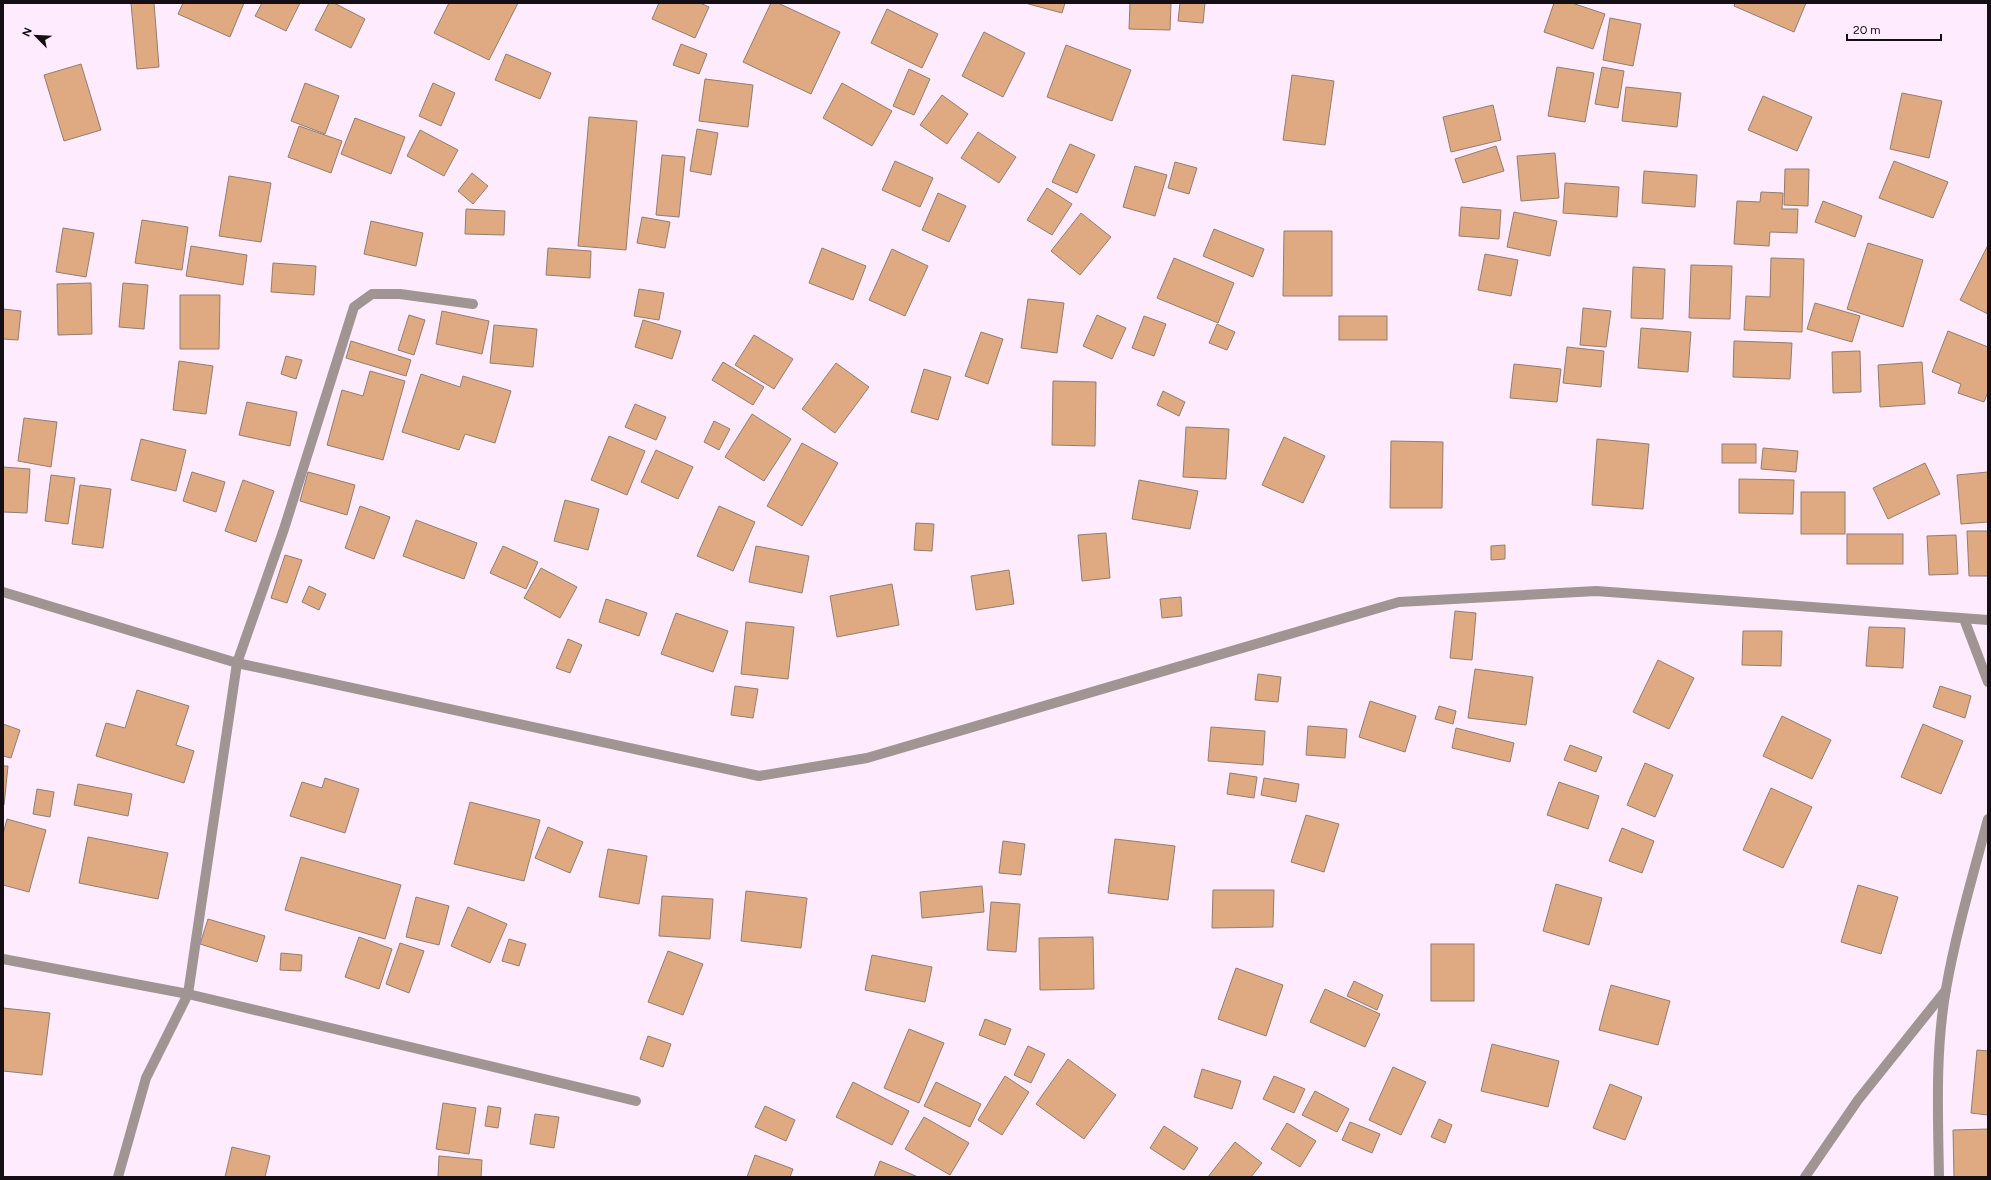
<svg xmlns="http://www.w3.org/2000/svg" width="1991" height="1180" font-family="Figtree,sans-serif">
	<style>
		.building { fill: #dfa982; stroke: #917e71 }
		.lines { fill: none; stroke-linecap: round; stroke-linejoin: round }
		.street { stroke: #a09592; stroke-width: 10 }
	</style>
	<rect width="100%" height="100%" fill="#feebfd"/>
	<g class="building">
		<polygon points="131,3 154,3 159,67 137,69"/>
		<polygon points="183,3 244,3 230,37 178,14"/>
		<polygon points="262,3 300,3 286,31 255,16"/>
		<polygon points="329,3 334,3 365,19 351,48 315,30"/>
		<polygon points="449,3 518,3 489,60 434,33"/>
		<polygon points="659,3 700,3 709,7 695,38 652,19"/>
		<polygon points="771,3 778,3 840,32 811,94 743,62"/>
		<polygon points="1025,3 1065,3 1062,13"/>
		<polygon points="1130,3 1171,3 1170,30 1129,29"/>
		<polygon points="1180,3 1205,3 1203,23 1178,21"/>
		<polygon points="1554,3 1572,3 1605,14 1593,49 1544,32"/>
		<polygon points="1735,3 1806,3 1794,32 1734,6"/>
		<polygon points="887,9 938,34 922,68 871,43"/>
		<polygon points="1610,18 1641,24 1633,66 1603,60"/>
		<polygon points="984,32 1025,53 1003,97 962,76"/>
		<polygon points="681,44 707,54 699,74 673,65"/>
		<polygon points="1066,45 1131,70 1112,121 1047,97"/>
		<polygon points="506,54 551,73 540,99 495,80"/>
		<polygon points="81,64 101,130 64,141 44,75"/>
		<polygon points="1557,67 1594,73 1585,122 1548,116"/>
		<polygon points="1602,67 1624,71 1618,108 1595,104"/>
		<polygon points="909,69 930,79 914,115 893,106"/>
		<polygon points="1292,75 1334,81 1325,145 1283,140"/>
		<polygon points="705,79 753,85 748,127 699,121"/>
		<polygon points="305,83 339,96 325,134 291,121"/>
		<polygon points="433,83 455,93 441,126 419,116"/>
		<polygon points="842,83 892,111 872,146 823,118"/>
		<polygon points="1626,87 1681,93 1677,127 1622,121"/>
		<polygon points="1902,93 1942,101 1929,158 1890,149"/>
		<polygon points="942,95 968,114 947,144 920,125"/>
		<polygon points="1763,96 1812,117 1797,151 1748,130"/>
		<polygon points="1493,105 1501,140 1451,152 1443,117"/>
		<polygon points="589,117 637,121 626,250 578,246"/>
		<polygon points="355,118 405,137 391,174 341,154"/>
		<polygon points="299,126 342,141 331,173 288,157"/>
		<polygon points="697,129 718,133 711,175 690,171"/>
		<polygon points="420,130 458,150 444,176 407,156"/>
		<polygon points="978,132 1016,157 999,183 961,158"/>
		<polygon points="1070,144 1095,155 1077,193 1052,182"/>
		<polygon points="1496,146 1504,171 1463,183 1455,159"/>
		<polygon points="1555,153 1559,198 1521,201 1517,156"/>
		<polygon points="662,155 685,157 679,217 656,215"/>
		<polygon points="895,161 933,178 920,207 882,190"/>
		<polygon points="1894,161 1948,182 1933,218 1879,198"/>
		<polygon points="1175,162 1197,168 1189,194 1168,188"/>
		<polygon points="1135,166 1167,175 1155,216 1123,207"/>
		<polygon points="1785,169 1809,169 1808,206 1784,205"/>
		<polygon points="1644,171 1697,175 1695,207 1642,203"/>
		<polygon points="472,173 488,186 473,204 458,191"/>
		<polygon points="229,176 271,183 261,242 219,236"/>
		<polygon points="1565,183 1619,187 1617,217 1563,213"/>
		<polygon points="1047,188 1072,204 1052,235 1027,220"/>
		<polygon points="1761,192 1783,193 1782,209 1798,209 1797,233 1770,232 1769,246 1734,244 1737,201 1760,202"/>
		<polygon points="938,193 966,206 949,242 922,230"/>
		<polygon points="1823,201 1862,216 1855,237 1815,222"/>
		<polygon points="1461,207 1501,210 1499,239 1459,236"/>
		<polygon points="466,209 505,211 504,235 465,234"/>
		<polygon points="1514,212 1557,221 1550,256 1507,247"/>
		<polygon points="1081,213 1111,237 1080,275 1051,251"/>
		<polygon points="642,217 670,222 665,248 637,243"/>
		<polygon points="142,220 188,227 182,270 135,263"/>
		<polygon points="371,221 423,233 416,266 364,254"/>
		<polygon points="63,228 94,233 86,277 56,272"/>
		<polygon points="1214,229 1264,249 1253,277 1203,256"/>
		<polygon points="1284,231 1332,231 1332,296 1283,296"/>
		<polygon points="1868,243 1923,260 1903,327 1847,309"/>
		<polygon points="1988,245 1988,314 1960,300"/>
		<polygon points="191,246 247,255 243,285 186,276"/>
		<polygon points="548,248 591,251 590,278 546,275"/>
		<polygon points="822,248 866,266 853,300 809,283"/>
		<polygon points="892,249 928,266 905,316 869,300"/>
		<polygon points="1485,254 1518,260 1511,296 1478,290"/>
		<polygon points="1174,258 1234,283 1218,323 1157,298"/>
		<polygon points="1771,258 1804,259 1802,332 1744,330 1746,296 1770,297"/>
		<polygon points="273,263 316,266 314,295 271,292"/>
		<polygon points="1691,265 1732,266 1730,319 1689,318"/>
		<polygon points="1633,267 1665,269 1663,319 1631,318"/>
		<polygon points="91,283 92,334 58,335 57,284"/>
		<polygon points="123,283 148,285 144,329 119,327"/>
		<polygon points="639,289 664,293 659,320 634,316"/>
		<polygon points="180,295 220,295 219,349 180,349"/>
		<polygon points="1028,299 1064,303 1057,353 1021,348"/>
		<polygon points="1815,303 1860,316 1852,342 1807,329"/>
		<polygon points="1583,308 1611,311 1606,347 1580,345"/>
		<polygon points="3,309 21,311 18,340 3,339"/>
		<polygon points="442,311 489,321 482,354 436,344"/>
		<polygon points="409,315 425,320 414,355 398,350"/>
		<polygon points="1097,315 1126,328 1112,359 1083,346"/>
		<polygon points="1144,316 1166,324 1154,356 1132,348"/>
		<rect x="1339" y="316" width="48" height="24"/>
		<polygon points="643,320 681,331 672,359 635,347"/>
		<polygon points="1217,324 1235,332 1227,350 1209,343"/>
		<polygon points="494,325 537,329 533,367 490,363"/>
		<polygon points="1641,328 1691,332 1688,372 1638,368"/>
		<polygon points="1948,331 1988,347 1988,392 1984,402 1958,393 1961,384 1932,372"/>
		<polygon points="981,332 1003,339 988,384 965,376"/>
		<polygon points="754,335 793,359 774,389 735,365"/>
		<polygon points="351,341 411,360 406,376 346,358"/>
		<polygon points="1734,341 1792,343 1790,379 1733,377"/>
		<polygon points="1567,347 1604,351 1601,387 1563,383"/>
		<polygon points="1860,351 1861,392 1833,393 1832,352"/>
		<polygon points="286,356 302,360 296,379 281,374"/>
		<polygon points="179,361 213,366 206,414 173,410"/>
		<polygon points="723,362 764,387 753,405 712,380"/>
		<polygon points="1922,362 1925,404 1880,407 1878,365"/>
		<polygon points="836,363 869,387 835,433 802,409"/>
		<polygon points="1514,364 1561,369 1557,402 1510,398"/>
		<polygon points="924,369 951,377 938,420 911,412"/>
		<polygon points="370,371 405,381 383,460 327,445 342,390 363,396"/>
		<polygon points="421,374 460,387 463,376 511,391 495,443 465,434 459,450 402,432"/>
		<polygon points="1053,381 1096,382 1095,446 1052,445"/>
		<polygon points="1163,391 1185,402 1179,416 1157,405"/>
		<polygon points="247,402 297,412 290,446 239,435"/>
		<polygon points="635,404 666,417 656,440 625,427"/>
		<polygon points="752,414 791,439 764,481 725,457"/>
		<polygon points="24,418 57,422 51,467 18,461"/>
		<polygon points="714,421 730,429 719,450 704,442"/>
		<polygon points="1186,427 1229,429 1226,479 1183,477"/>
		<polygon points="609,436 645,451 627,495 591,480"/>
		<polygon points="1284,437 1325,456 1303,503 1262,485"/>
		<polygon points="141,439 186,450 176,491 131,480"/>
		<polygon points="1597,439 1649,444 1643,509 1592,505"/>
		<polygon points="1391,441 1443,442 1442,508 1390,508"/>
		<polygon points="802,443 838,463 802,526 767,506"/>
		<rect x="1722" y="444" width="34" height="19"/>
		<polygon points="1763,448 1798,451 1796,472 1761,469"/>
		<polygon points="656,450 693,467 678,499 641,482"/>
		<polygon points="1925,463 1940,494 1888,519 1873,488"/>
		<polygon points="3,467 30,469 27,513 3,512"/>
		<polygon points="192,472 225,482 216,512 183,501"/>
		<polygon points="308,472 355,485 347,515 300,501"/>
		<polygon points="1988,472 1988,522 1961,524 1957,475"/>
		<polygon points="51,475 75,478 68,524 45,521"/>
		<polygon points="1739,479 1794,480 1793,514 1739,513"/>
		<polygon points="243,480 274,491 256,542 225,531"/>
		<polygon points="1139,480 1198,491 1190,529 1132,519"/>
		<polygon points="80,485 111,489 103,548 72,544"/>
		<rect x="1801" y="492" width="44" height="42"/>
		<polygon points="565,500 599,509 588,550 554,541"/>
		<polygon points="360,506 390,517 374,559 345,548"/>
		<polygon points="719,506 755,522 733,571 697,556"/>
		<polygon points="416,520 477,543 464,579 403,556"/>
		<polygon points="916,523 934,524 932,551 914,550"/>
		<polygon points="1967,531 1988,531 1988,576 1969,576"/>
		<polygon points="1106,533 1110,578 1082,581 1078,535"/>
		<rect x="1847" y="534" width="56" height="30"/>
		<polygon points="1956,535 1958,574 1929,575 1927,536"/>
		<polygon points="1505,545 1505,559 1491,560 1491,546"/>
		<polygon points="503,546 538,562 526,589 490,573"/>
		<polygon points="756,546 809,556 802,593 749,582"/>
		<polygon points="285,555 302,560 287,603 271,598"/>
		<polygon points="541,568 577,587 560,618 524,598"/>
		<polygon points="1009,570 1014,604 976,610 971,576"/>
		<polygon points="892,584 899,625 837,637 830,596"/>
		<polygon points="309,586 326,594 319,610 302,602"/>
		<polygon points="1181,597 1182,616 1162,618 1160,599"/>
		<polygon points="606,599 647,613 639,636 599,622"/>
		<polygon points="1455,611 1476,613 1472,660 1450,658"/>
		<polygon points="676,613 728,631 713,672 661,654"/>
		<polygon points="746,622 794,627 788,679 741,674"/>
		<polygon points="1869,627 1905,628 1903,668 1866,666"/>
		<polygon points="1743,631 1782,631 1781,666 1742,665"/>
		<polygon points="568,639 582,645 570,673 556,668"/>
		<polygon points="1658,660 1694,678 1669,729 1633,712"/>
		<polygon points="1475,669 1533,677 1526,725 1468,718"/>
		<polygon points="1258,674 1281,677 1278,702 1255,700"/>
		<polygon points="735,686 758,689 753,718 731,715"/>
		<polygon points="1940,686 1971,696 1965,718 1933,707"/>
		<polygon points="137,690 189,706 176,745 194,751 184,783 96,756 106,723 125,728"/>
		<polygon points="1370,701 1416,716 1405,752 1359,737"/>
		<polygon points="1439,706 1456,711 1453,724 1435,719"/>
		<polygon points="1782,716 1831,740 1812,779 1763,756"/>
		<polygon points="3,724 20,730 11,758 3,756"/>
		<polygon points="1923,724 1963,741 1941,794 1901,777"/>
		<polygon points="1308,726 1347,729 1345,758 1306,755"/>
		<polygon points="1211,727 1265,731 1263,765 1208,761"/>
		<polygon points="1456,728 1514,743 1510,762 1452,748"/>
		<polygon points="1570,745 1602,757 1596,772 1564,760"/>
		<polygon points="1645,763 1673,775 1655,817 1627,805"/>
		<polygon points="3,766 8,766 4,805 3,805"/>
		<polygon points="1230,773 1257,777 1254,798 1227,794"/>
		<polygon points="325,778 359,789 345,833 290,816 302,782 322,788"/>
		<polygon points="1264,778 1299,784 1296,802 1261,795"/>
		<polygon points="1559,782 1599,796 1588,829 1547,815"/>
		<polygon points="78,784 132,794 128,816 74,805"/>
		<polygon points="1771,788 1812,807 1783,868 1743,850"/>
		<polygon points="37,789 54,792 50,817 33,814"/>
		<polygon points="470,802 540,820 524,881 454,864"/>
		<polygon points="1306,815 1339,824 1324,872 1291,862"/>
		<polygon points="7,819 46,830 29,892 3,885 3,834"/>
		<polygon points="548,827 583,842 570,873 535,858"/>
		<polygon points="1622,828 1654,841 1642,873 1609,861"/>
		<polygon points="88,837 168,853 158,899 79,883"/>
		<polygon points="1115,839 1175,846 1168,900 1108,893"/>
		<polygon points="1003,841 1025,844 1021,875 999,873"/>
		<polygon points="608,849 647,856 639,904 599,897"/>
		<polygon points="301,857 401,885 385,939 285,910"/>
		<polygon points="1556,884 1602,898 1589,945 1543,931"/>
		<polygon points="1858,885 1898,897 1881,954 1841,942"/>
		<polygon points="982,886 984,912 922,918 920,892"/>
		<polygon points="1213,890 1274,890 1273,927 1212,928"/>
		<polygon points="746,891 807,898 801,948 741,941"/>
		<polygon points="662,896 713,899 710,939 659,936"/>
		<polygon points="416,897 449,906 439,945 406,937"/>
		<polygon points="991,902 1020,904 1016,952 987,950"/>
		<polygon points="468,907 507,924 490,963 451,946"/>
		<polygon points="208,919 265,936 257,962 200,944"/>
		<polygon points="359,937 392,949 379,989 345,977"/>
		<polygon points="1093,937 1094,989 1040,990 1039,938"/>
		<polygon points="509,939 526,944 519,966 502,961"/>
		<polygon points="400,943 424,951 409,993 386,984"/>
		<rect x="1431" y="944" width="43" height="57"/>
		<polygon points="668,951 703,964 683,1015 648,1002"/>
		<polygon points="281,953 302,955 301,971 280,970"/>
		<polygon points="872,955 932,967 925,1002 865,990"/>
		<polygon points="1236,968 1283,985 1266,1036 1218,1019"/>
		<polygon points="1354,981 1383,995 1377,1010 1347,996"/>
		<polygon points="1611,985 1670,1001 1658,1045 1599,1030"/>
		<polygon points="1325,989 1380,1014 1365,1047 1310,1022"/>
		<polygon points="3,1008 50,1013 42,1075 3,1071"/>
		<polygon points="985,1019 1011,1029 1005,1045 979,1035"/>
		<polygon points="909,1029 944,1043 919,1103 884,1088"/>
		<polygon points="648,1036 671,1044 663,1067 640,1059"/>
		<polygon points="1492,1044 1559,1061 1548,1107 1481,1091"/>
		<polygon points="1028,1046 1045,1054 1031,1083 1014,1075"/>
		<polygon points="1977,1050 1988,1051 1988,1115 1971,1113"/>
		<polygon points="1068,1059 1116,1095 1084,1139 1036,1104"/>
		<polygon points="1393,1067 1426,1082 1401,1135 1369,1120"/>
		<polygon points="1202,1069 1241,1081 1232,1109 1194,1097"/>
		<polygon points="1005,1076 1029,1092 1002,1135 978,1120"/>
		<polygon points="1274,1076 1305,1089 1294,1113 1263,1099"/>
		<polygon points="853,1082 909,1111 892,1145 836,1117"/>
		<polygon points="936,1082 981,1104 970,1127 924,1106"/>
		<polygon points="1610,1084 1642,1097 1625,1140 1593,1128"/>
		<polygon points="1315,1091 1349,1109 1337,1132 1302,1115"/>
		<polygon points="443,1103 476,1108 469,1154 436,1149"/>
		<polygon points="488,1106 501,1108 498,1128 485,1126"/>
		<polygon points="765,1106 795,1120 786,1141 755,1127"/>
		<polygon points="535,1114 559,1117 554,1148 530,1144"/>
		<polygon points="924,1117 969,1143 950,1175 905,1149"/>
		<polygon points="1439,1119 1452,1125 1445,1143 1431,1137"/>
		<polygon points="1350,1122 1380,1134 1372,1153 1342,1140"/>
		<polygon points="1287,1123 1316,1141 1300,1167 1271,1149"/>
		<polygon points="1164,1126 1198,1148 1184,1170 1150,1148"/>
		<polygon points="1988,1129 1988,1177 1954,1177 1953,1130"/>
		<polygon points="1235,1142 1262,1163 1251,1177 1208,1177"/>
		<polygon points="232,1147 270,1156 265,1177 225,1177"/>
		<polygon points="755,1155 793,1169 790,1177 747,1177"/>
		<polygon points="439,1156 482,1160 481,1177 438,1177"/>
		<polygon points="880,1161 918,1177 874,1177"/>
	</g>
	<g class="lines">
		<g class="street">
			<polyline points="3,592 237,663 759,776 867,758 1399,602 1596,591 1988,620"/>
			<polyline points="1964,619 1988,682"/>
			<polyline points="3,959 188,994 636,1101"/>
			<polyline points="118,1177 146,1078 188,994 237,663 284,529 354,307 372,294 400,294 473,304"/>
			<polyline points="1805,1177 1858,1100 1946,990"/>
			<path d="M1939,1177C1938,1115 1935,1051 1946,989C1956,932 1973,875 1988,819"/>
		</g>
	</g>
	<rect width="1991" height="1180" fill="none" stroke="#150f15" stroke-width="8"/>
	<g transform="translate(36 36) rotate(294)" stroke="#feebfd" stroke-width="3" paint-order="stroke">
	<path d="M0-3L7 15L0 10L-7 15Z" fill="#150f15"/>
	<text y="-6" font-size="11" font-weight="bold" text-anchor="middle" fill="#150f15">N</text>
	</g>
	<path d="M1847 34v6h94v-6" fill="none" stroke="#150f15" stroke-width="2"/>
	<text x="1853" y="34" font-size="12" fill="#150f15" stroke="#feebfd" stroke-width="3" paint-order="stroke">20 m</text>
</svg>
